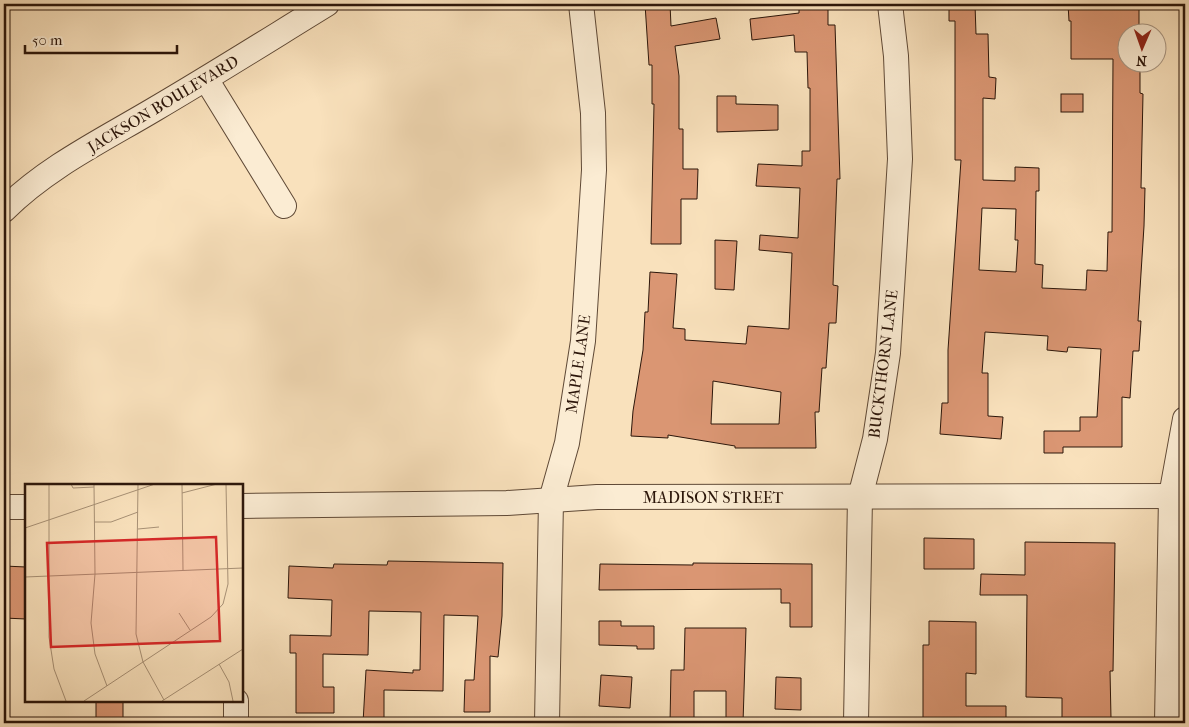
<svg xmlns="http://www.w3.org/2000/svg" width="1189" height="727" font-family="'IM FELL French Canon',serif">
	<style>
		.building { fill: #da9673; stroke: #2c160a; fill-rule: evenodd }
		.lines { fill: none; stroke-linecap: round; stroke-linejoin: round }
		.street-casing { stroke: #5f4936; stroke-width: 26 }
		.street { stroke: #fbecd3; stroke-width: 24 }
		.labels { text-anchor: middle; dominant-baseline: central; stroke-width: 5; stroke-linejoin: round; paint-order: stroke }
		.street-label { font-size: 16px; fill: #2c160a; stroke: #fbecd3 }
		.inset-road { fill: none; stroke: #a79075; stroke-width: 1 }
		.view { fill: #d62828; fill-opacity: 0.15; stroke: #d62828; stroke-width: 2.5 }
		.inset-edge { fill: none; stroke: #2c160a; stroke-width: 2.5 }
	</style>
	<rect width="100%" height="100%" fill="#f9e1bc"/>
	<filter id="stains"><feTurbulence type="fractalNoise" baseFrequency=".004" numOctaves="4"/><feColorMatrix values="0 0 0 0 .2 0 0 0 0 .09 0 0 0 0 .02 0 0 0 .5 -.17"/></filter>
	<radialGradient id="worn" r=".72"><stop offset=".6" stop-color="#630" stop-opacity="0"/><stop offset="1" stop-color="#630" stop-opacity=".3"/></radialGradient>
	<g class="building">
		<polygon points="645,4 670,4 671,26 716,18 720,39 675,46 679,76 679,129 683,129 683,169 698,169 697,199 681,199 681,244 651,244 654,104 652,104 652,65 649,65"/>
		<path d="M799,4H828V25H835L840,179H837L833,285L838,286L836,323H829L826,368H822L819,412H815L816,448H735V446L668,435V438L631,436L633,411L643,350L645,312H648L650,272L677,274L673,328L685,329V340L746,344L748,326L789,329L792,253L759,250L760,235L798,238L800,188L756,186L758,164L802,166V151H810V88H808L807,52H795L794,35L752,40L750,19L799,13ZM713,381L781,392L779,424H711Z"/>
		<path d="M949,4H975L976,34H988L989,77L996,78L995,99L983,98V180L1015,181V167L1039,168V191H1036L1035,264L1043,265L1042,288L1086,290L1087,270L1107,271L1108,232H1112L1113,59H1071V21H1069L1068,4L1139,5V32H1126V62H1140V93L1143,94L1141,188H1145L1144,226L1138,321H1141L1139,351H1133L1130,398L1122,397V447H1063V453H1044V431H1080V417H1097L1101,349L1068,347L1067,352L1047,350L1048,336L985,332L982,373H988V416L1003,417L1001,439L940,434L942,403H948V350L961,160H955V21H949ZM982,208L1016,209L1015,240H1018L1016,272L979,270Z"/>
		<rect x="1061" y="94" width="22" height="18"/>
		<polygon points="717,96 736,96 736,104 778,105 778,130 717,132"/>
		<polygon points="715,240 737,241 734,290 715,289"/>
		<polygon points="924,538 974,539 974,569 924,569"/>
		<polygon points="1025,542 1115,543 1113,671 1110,671 1111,718 1062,718 1062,698 1026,697 1027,595 980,595 981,574 1025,575"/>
		<polygon points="388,561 503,563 502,616 498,657 490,656 490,712 464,712 465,680 474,680 478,616 444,615 443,691 384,690 384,723 363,723 366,670 413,673 413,670 420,670 421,612 369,611 368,655 323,654 323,687 334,687 334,713 296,713 296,653 290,653 290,635 331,636 332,600 288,598 289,566 333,568 334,564 387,565"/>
		<polygon points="693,563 812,564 812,627 790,627 790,603 781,603 781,589 599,590 600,564 693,565"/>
		<polygon points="4,566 26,567 26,619 4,618"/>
		<polygon points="599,621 621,621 621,626 654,626 654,649 637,649 637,646 599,645"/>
		<polygon points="929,621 976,622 976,674 966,673 966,706 1006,706 1006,723 923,721 923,645 929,645"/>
		<polygon points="685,628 746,628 743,723 726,723 726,691 694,691 694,723 670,723 671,670 684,670"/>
		<polygon points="601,675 632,677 630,708 599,706"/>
		<polygon points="776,677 801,678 801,710 775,709"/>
		<rect x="96" y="701" width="27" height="22"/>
	</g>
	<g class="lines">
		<g class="street-casing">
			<g id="street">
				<polyline points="206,79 284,206"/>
				<path d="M4,210C47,167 103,140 155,109C213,75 270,39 327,4"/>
				<polyline points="241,506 507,503 597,497 1185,496"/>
				<polyline points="4,507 26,507"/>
				<polyline points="236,723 236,701"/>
				<polyline points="547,723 551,500 567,443 583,341 594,170 593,113 581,4"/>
				<polyline points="856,723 860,497 875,439 888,353 900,159 896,56 890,4"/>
				<polyline points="1167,723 1171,496 1185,419"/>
			</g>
		</g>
		<use href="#street" class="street"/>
	</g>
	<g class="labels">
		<g class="street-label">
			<text transform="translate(163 104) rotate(-31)">JACKSON BOULEVARD</text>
			<text transform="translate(578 364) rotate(-82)">MAPLE LANE</text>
			<text transform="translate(883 364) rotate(-83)">BUCKTHORN LANE</text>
			<text x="713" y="497">MADISON STREET</text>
		</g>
	</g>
	<g transform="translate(25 484)">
		<rect width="218" height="218" fill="#f9e1bc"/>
		<path class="inset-road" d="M24,0V153L29,185L41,217M46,0L48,4L69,3M69,0L70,90L66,139L70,170L82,202M113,0L111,150L118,178L139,216M157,0L158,86M157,9L192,0M69,38H86L113,28M0,44L130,0M113,45L134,43M0,93L218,84M154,129L165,146M194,180L204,198L208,217M59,217L186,133L198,120L203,100L201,0M137,217L218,165"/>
		<path class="view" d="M191,53L195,157L26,163L22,59Z"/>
		<rect width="218" height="218" class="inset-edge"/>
	</g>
	<rect width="1189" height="727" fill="none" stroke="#f9e1bc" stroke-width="20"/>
	<rect x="5" y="5" width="1179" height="717" fill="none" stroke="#2c160a" stroke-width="2.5"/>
	<rect x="10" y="10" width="1169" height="707" fill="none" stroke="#2c160a"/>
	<g transform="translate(1142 48) rotate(182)"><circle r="24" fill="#fbecd3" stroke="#a89683"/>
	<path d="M0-4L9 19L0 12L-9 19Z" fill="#8f2418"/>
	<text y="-8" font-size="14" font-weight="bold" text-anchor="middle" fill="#2c160a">N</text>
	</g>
	<path d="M25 45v8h152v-8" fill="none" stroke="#2c160a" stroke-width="2.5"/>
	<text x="32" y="45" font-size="15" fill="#2c160a" stroke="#fbecd3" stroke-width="4" paint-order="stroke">50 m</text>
	<rect width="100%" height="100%" filter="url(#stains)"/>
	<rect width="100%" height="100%" fill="url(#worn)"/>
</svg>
